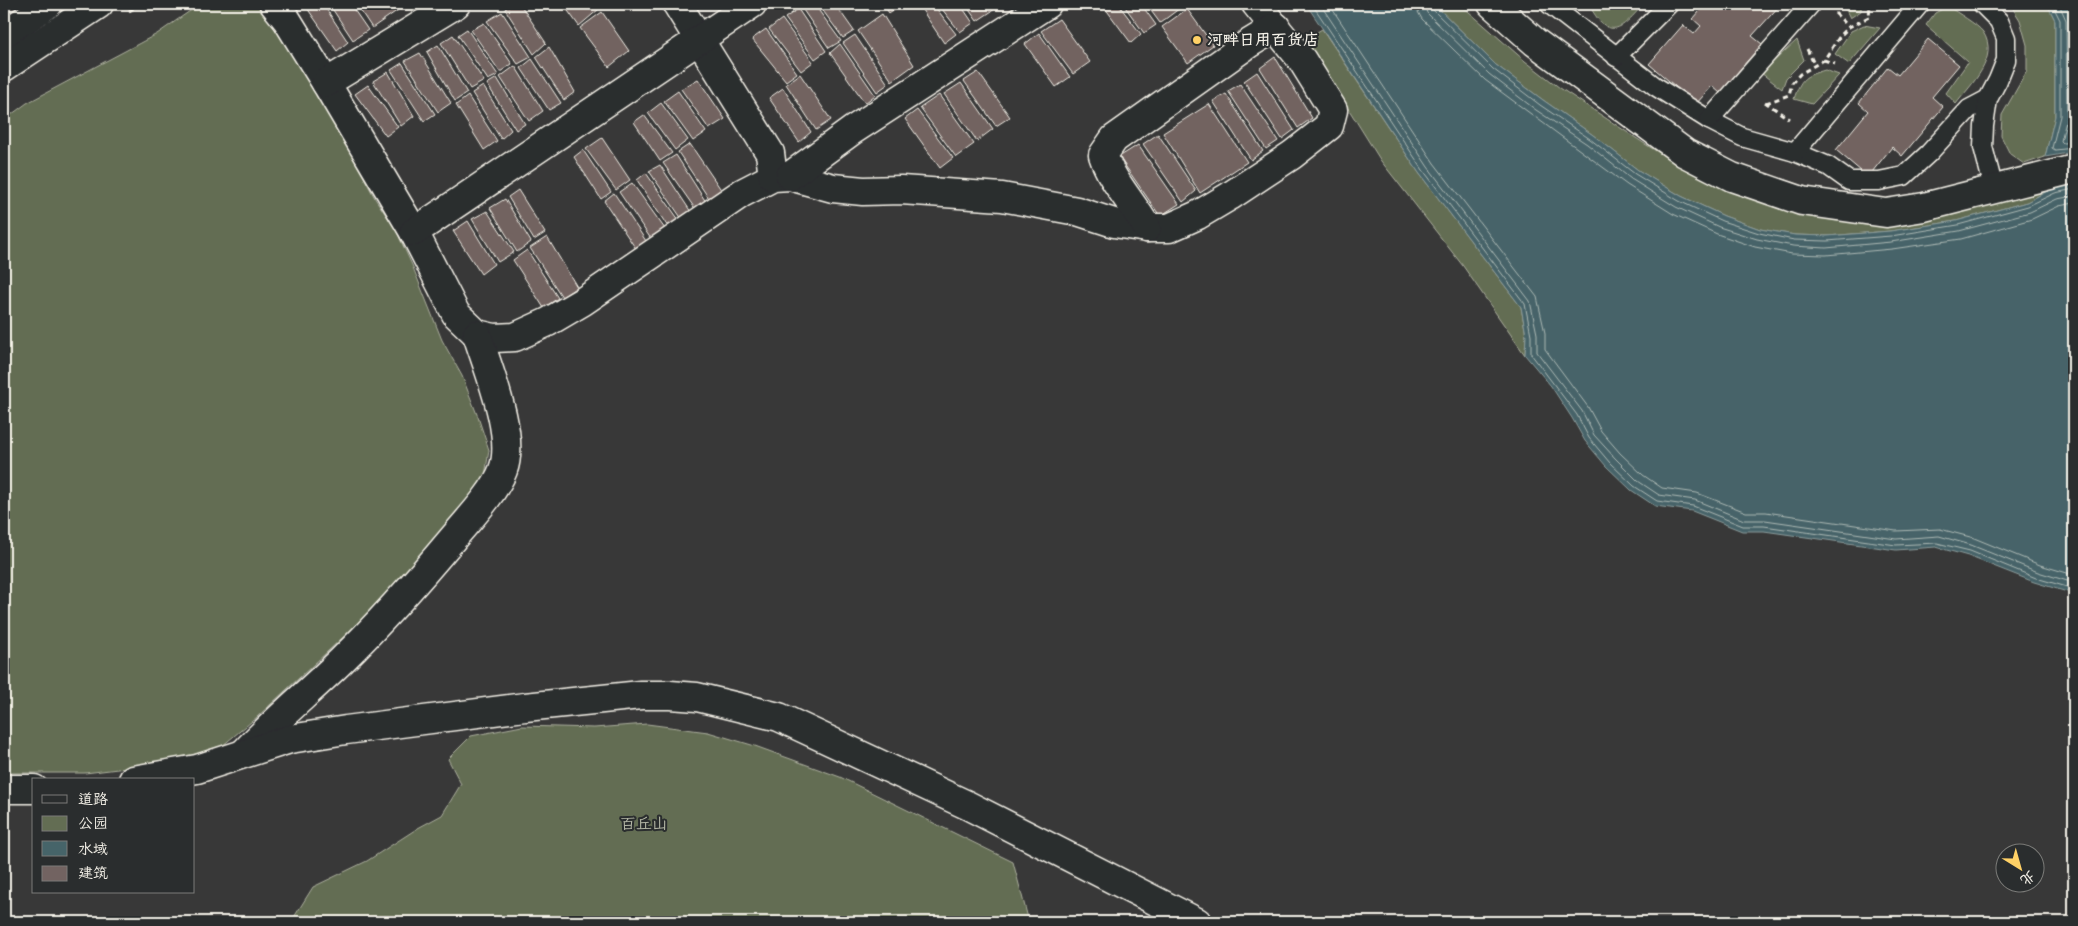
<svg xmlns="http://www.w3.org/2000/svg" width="2078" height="926" font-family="Mynerve,'LXGW WenKai TC',sans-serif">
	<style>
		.green { fill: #636d53; stroke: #acaf9e }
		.water { fill: #466469; stroke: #8c9c9c }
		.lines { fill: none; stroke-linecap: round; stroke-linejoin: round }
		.shore { stroke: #aeb9b5; stroke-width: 1 }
		.building { fill: #726361; stroke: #f4f1e8 }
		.lane-casing { stroke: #f4f1e8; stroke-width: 21 }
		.street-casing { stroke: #f4f1e8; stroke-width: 31 }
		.secondary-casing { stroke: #f4f1e8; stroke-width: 31 }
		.path { stroke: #f4f1e8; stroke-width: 3; stroke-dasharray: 5 4; stroke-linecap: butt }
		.lane { stroke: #2a2d2e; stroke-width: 18 }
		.street { stroke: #2a2d2e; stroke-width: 28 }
		.secondary { stroke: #2a2d2e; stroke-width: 28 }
		.poi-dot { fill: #ffd166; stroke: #2a2d2e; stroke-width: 2 }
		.labels { text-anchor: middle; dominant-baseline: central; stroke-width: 4; stroke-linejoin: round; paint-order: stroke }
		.poi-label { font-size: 16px; font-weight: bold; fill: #f4f1e8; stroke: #2a2d2e; text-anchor: start }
		.park-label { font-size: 16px; fill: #b3b6a5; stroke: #2a2d2e }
	</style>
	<rect width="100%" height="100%" fill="#383838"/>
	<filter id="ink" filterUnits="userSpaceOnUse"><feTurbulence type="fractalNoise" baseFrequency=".02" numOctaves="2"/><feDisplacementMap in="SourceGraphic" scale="10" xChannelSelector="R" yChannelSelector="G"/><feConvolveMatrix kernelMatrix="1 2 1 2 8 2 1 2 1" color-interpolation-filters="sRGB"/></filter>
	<g filter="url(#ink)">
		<g class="green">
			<polygon points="200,4 255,4 264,13 310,76 376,200 396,230 412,265 442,340 462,376 478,417 489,450 485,476 465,504 369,613 257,717 222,746 199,758 167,763 85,773 4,773 4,120 27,103 157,34"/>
			<polygon points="1434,4 1460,4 1525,61 1560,88 1645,144 1685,169 1724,188 1773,206 1807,216 1841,220 2053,188 2027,202 1956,221 1890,231 1827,236 1795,235 1760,229 1724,216 1681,196 1638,170 1593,135 1543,100 1496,65"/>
			<path d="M1594,4H1644C1625,24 1612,44 1592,10Z"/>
			<polygon points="1837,4 1861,4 1861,11 1850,18 1846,10"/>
			<polygon points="2010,4 2047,4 2055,20 2055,116 2045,157 2024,164 2010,154 2001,136 2002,115 2027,71 2027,45 2020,20"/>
			<path d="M1948,6C1957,13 1977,24 1983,32C2000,58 1971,84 1956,104L1946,93L1968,62L1926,25L1935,13Z"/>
			<polygon points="1864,25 1880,28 1849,64 1835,54 1851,31"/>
			<polygon points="1322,29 1419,173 1521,307 1526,335 1525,355 1463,266 1381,161 1341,97 1301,42"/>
			<polygon points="1797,40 1804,60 1786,78 1782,89 1761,73"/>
			<path d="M1825,70L1839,75L1812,104L1794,99C1801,78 1804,76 1825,70Z"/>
			<polygon points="647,724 708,732 755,746 840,777 1013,862 1029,922 291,922 313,887 367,861 418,828 442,815 461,784 448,759 471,736 522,726 594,728"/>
		</g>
		<g class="water">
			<polygon points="1306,4 1434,4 1496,65 1543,100 1593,135 1638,170 1681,196 1724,216 1760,229 1795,235 1827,236 1890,231 1956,221 2027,202 2053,188 2074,184 2074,594 2034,582 1968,556 1936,547 1896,550 1764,531 1742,531 1692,511 1655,506 1631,490 1606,466 1585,441 1572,418 1551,386 1525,355 1526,335 1521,307 1419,173"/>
			<polygon points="2047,4 2074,4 2074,152 2045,157 2055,116 2055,20"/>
		</g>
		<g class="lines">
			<g class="shore">
				<polyline points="1312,4 1423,170 1525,304 1531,335 1531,354 1577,415 1589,438 1610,463 1634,486 1657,501 1693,506 1743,526 1764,526 1896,545 1937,543 1970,551 2036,578 2074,589"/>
				<polyline points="1320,4 1428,167 1530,301 1537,334 1537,352 1582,411 1594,435 1615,458 1638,481 1659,495 1695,500 1744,520 1765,520 1896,539 1939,536 1971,545 2038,572 2074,583"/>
				<polyline points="1329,4 1434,163 1537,297 1545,333 1545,349 1588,407 1601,431 1620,453 1643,475 1662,488 1697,493 1746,512 1766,512 1896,531 1940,529 1974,538 2040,565 2074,575"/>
				<polyline points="1417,4 1418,12 1422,19 1485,80 1627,185 1673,214 1717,234 1755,247 1792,254 1826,255 1892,249 1961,239 2032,219 2059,206 2074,203"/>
				<polyline points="1424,4 1427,13 1489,74 1536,110 1587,144 1631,179 1676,207 1719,227 1757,239 1793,246 1826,248 1891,242 1959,231 2030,212 2057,199 2074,196"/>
				<polyline points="1431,4 1432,9 1493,69 1540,105 1590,139 1635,174 1679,201 1722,221 1759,233 1794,240 1827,241 1891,236 1958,225 2028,206 2055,193 2074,189"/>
				<polyline points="2052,4 2060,20 2060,116 2052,148 2055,150 2074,148"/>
				<polyline points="2059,4 2066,20 2067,117 2061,141 2063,143 2074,142"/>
				<polyline points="2068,4 2074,19 2074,117 2071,132 2074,134"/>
			</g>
		</g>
		<g class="building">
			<polygon points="313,4 323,4 348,42 337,51 307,8"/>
			<polygon points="329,4 350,4 368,30 353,40"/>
			<polygon points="356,4 393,4 398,10 372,28"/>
			<polygon points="513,4 520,4 546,43 534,54 505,9"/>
			<polygon points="563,4 596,4 599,9 579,26"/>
			<polygon points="805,4 814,4 841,41 829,48 801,7"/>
			<polygon points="818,4 835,4 854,31 843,38"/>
			<polygon points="883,4 901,4 889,13"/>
			<polygon points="918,4 933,4 956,34 944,43"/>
			<polygon points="938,4 960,4 973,23 960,32"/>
			<polygon points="965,4 996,4 998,7 977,21"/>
			<polygon points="1102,4 1118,4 1141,34 1131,43"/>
			<polygon points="1123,4 1141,4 1156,25 1144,33"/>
			<polygon points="1146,4 1183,4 1184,5 1160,23"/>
			<polygon points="1706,4 1781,4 1752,36 1762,44 1720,93 1712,86 1696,104 1649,64 1683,25 1694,34 1701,26 1693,19"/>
			<polygon points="798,9 826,51 815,59 785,18"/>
			<polygon points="1187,9 1213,45 1188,63 1162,27"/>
			<polygon points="502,12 531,57 518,64 487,21"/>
			<polygon points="602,12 629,51 609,67 580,28"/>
			<polygon points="882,14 914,65 892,81 858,31"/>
			<polygon points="782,19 813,62 801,71 769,29"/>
			<polygon points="1059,19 1090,62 1073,74 1041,31"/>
			<polygon points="484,23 512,64 500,72 471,30"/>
			<polygon points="467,29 498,75 488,80 458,35"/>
			<polygon points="766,29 797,73 786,81 752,39"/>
			<polygon points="1039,33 1070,77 1056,87 1025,44"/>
			<polygon points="453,35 484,81 470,89 441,43"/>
			<polygon points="855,35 888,84 877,92 843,43"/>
			<polygon points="1928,39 1959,65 1932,97 1943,107 1902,156 1892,147 1868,177 1836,150 1868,111 1859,103 1888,67 1898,75"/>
			<polygon points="840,44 875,95 865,103 830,53"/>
			<polygon points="438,45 467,93 455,101 427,52"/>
			<polygon points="549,47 575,92 564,100 536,57"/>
			<polygon points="420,53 451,103 438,112 405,61"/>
			<polygon points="1275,57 1312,118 1298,128 1260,68"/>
			<polygon points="532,59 561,103 549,110 521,68"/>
			<polygon points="402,63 435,114 424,121 391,70"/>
			<polygon points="515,66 543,111 529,121 500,77"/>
			<polygon points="388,72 414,116 401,126 373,81"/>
			<polygon points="978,72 1010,117 996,126 964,81"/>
			<polygon points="1257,72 1294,130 1282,139 1244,81"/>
			<polygon points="800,74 831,120 816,130 786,84"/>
			<polygon points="497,78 525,124 516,130 487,84"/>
			<polygon points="698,79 725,119 709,129 681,89"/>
			<polygon points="961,83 993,129 977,141 944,94"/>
			<polygon points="1240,84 1278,141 1266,149 1228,91"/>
			<polygon points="368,85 398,127 386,136 355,94"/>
			<polygon points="483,86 511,130 501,139 472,93"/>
			<polygon points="783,88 811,132 799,142 769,98"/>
			<polygon points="678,91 706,132 693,141 664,101"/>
			<polygon points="1226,94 1263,151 1251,160 1213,101"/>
			<polygon points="939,95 974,144 956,157 920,108"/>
			<polygon points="468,96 497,141 484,150 456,105"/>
			<polygon points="661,103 688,140 675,150 648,113"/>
			<polygon points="1209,104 1247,162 1200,193 1163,133"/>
			<polygon points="917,110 953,158 940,168 905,119"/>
			<polygon points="644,115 672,153 660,161 634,122"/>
			<polygon points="1158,134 1196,191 1183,202 1143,144"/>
			<polygon points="602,138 630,180 616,190 586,149"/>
			<polygon points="690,144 722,191 710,200 678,152"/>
			<polygon points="1138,145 1179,204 1160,216 1119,157"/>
			<polygon points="583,150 611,192 601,199 574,157"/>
			<polygon points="676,155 706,202 696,210 663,163"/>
			<polygon points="660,165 691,212 682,219 649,171"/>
			<polygon points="646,173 679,220 668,227 637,180"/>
			<polygon points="632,183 665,229 651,239 619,192"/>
			<polygon points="518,190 545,233 534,240 508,197"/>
			<polygon points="614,193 646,241 636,249 604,201"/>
			<polygon points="505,199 531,242 517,252 490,208"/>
			<polygon points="487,211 514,252 498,262 472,219"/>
			<polygon points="468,221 494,264 481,274 453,231"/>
			<polygon points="547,237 577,287 562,297 530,248"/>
			<polygon points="527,250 558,298 544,308 513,260"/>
		</g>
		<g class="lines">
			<g class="lane-casing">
				<g id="lane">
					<polyline points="1549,4 1655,86 1709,120 1742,137 1795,152 1828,166 1849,181 1879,181 1904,176 1929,153 1969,109 1988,99"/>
					<polyline points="1982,4 1999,21 2006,38 2006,60 1998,80 1988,99 1984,126 1983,147 1994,189"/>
					<polyline points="1616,57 1669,4"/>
					<polyline points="1709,120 1811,4"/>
					<polyline points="1795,152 1920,4"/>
				</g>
			</g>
			<g class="street-casing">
				<g id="street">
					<polyline points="274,4 287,20 326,83 414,232 456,314 477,334 494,338 515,337 548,322 582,302 742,193 773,177 790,176 833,188 863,191 901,190 1002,197 1077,211 1114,223 1147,228 1169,228 1198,215 1230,196 1292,155 1329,126 1333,110 1302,60 1256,4"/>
					<polyline points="677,4 770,153 773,177"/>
					<polyline points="1492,4 1535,42 1685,153 1732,177 1802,201 1886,213 1924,207 2074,169"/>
					<polyline points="326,83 456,4"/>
					<polyline points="790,176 853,130 1047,4"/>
					<path d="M1147,228C1133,203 1112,182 1103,155L1114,139L1248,44L1276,27"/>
					<polyline points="414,232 752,4"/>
					<path d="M245,752C275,720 309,692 341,661C381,622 418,580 454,537C469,519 495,492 503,470C516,436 488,369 477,334"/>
					<polyline points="133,780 197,769 290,739 346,730 525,707 641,695 670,695 697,697 779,717 967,805 1197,922"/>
					<polyline points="4,789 34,789"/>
				</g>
			</g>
			<g class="secondary-casing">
				<g id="secondary">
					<polyline points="4,35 48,4"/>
					<polyline points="4,67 99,4"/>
				</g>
			</g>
			<g class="path">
				<polyline points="129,11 141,4"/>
				<polyline points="1835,13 1849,27"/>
				<polyline points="1807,49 1814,64"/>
				<polyline points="1824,60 1835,64"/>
				<polyline points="1765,102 1789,119"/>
				<polyline points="1766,103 1789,95 1792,83 1800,74 1824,60 1840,36 1849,27 1869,17 1870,4"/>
			</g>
			<use href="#lane" class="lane"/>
			<use href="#street" class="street"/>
			<use href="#secondary" class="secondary"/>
		</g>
	</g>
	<circle class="poi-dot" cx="1197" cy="40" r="5"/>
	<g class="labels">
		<g class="poi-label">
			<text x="1207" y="40">河畔日用百货店</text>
		</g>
		<g class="park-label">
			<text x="644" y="824">百丘山</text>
		</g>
	</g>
	<rect width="2078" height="926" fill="none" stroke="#2a2d2e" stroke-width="20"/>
	<rect x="10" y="10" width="2058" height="906" fill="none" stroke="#f4f1e8" stroke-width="2" filter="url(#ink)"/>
	<rect x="32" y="778" width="162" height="115" fill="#2a2d2e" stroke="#7b7b78"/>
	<rect x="42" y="795" width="25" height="8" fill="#2a2d2e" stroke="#7b7b78"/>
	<text x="78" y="804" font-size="15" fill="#f4f1e8">道路</text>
	<rect x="42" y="816" width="25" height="15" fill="#636d53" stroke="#7b7b78"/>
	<text x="78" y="828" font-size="15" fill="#f4f1e8">公园</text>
	<rect x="42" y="841" width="25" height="15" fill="#466469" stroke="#7b7b78"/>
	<text x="78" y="854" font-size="15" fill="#f4f1e8">水域</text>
	<rect x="42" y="866" width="25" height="15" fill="#726361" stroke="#7b7b78"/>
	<text x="78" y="878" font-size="15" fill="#f4f1e8">建筑</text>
	<g transform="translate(2020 868) rotate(143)"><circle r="24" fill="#2a2d2e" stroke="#7b7b78"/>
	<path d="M0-4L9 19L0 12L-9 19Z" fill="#ffd166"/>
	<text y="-8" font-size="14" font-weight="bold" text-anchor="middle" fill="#f4f1e8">北</text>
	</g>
</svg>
